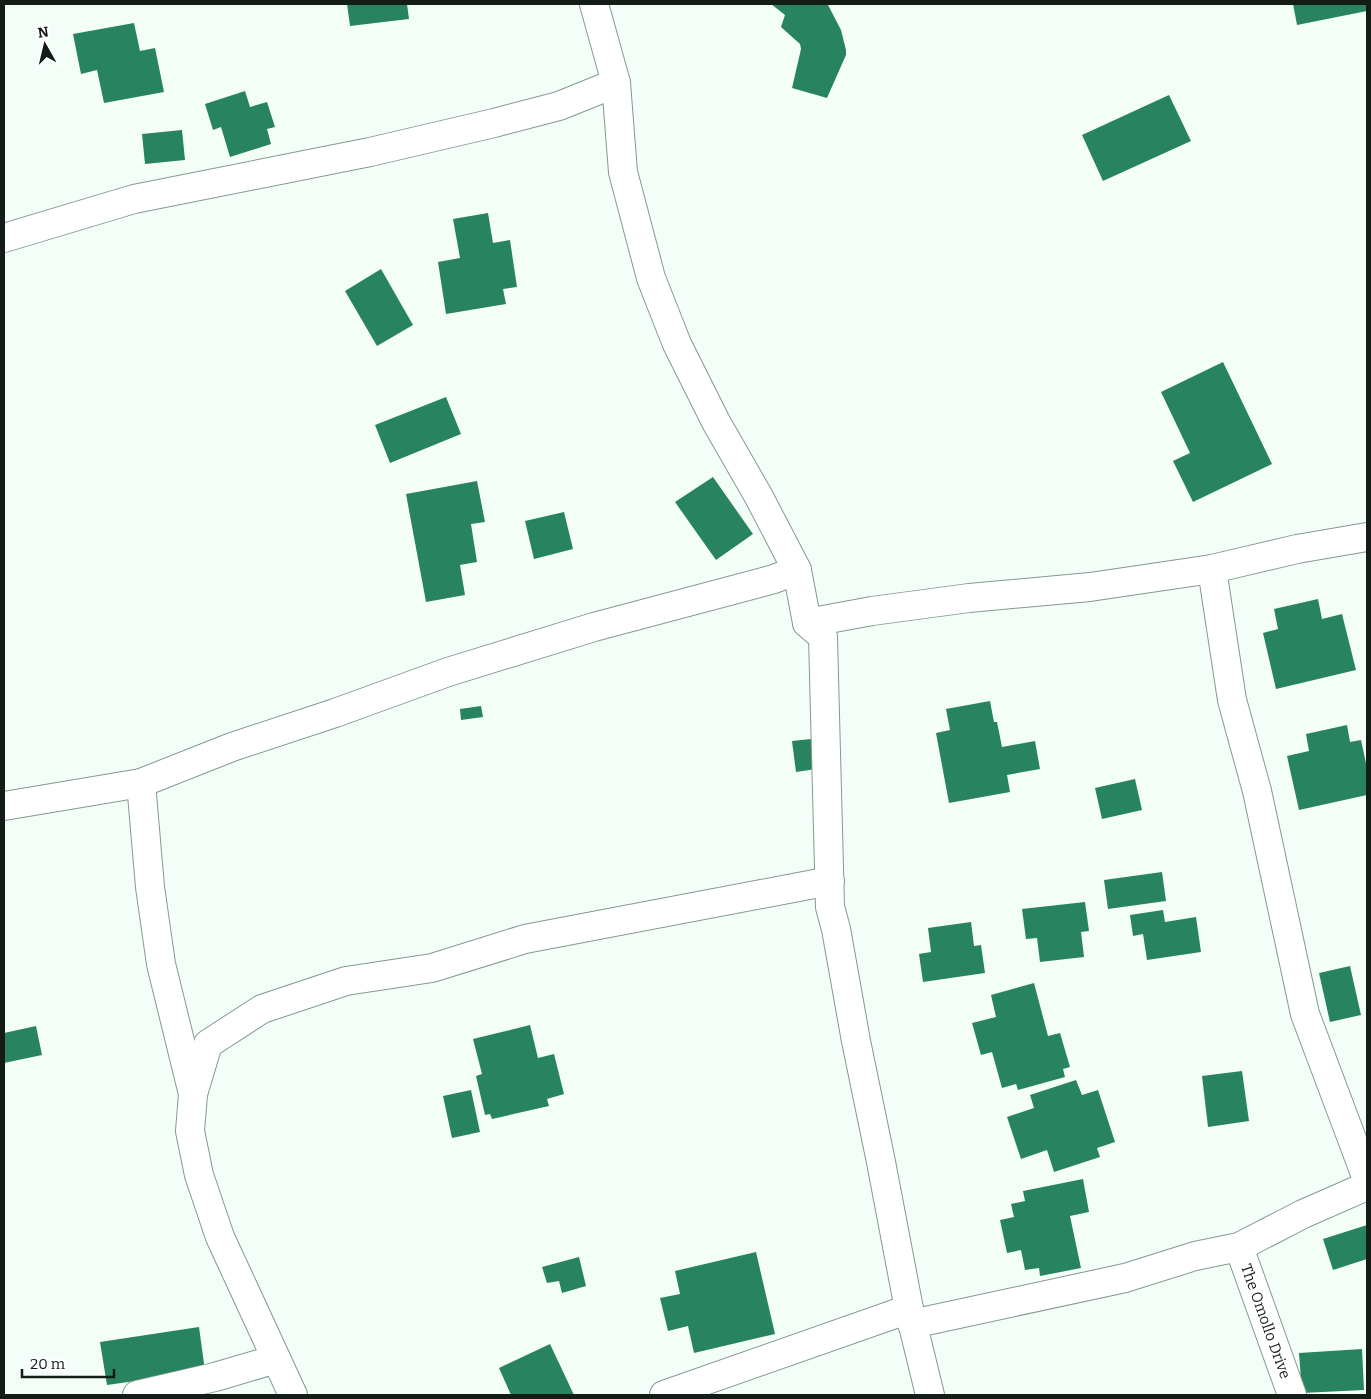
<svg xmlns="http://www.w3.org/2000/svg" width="1371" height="1399" font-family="Bitter,serif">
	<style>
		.building { fill: #288360 }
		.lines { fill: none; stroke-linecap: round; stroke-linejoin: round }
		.minor-casing { stroke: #839a8e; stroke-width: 30 }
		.minor { stroke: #fff; stroke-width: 28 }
		.labels { text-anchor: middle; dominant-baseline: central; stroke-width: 4; stroke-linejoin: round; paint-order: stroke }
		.street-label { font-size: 15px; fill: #131c17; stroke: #fff }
	</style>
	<rect width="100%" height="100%" fill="#f4fef9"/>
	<g class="building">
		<polygon points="347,4 407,4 409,19 350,26"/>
		<polygon points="771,4 827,4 828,5 841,30 846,50 846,55 827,98 792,88 801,49 800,44 781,27 785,15"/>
		<polygon points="1293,4 1367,4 1367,11 1297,25"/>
		<polygon points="134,23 140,51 155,48 164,92 104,103 97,70 81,74 73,34"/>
		<polygon points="245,91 250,107 267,102 275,127 267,129 271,144 230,157 221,127 213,130 205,104"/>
		<polygon points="1169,95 1191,141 1103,181 1082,135"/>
		<polygon points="182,130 185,160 145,164 142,134"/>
		<polygon points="488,213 493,243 510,240 517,287 503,289 506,304 446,314 438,262 460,258 453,219"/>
		<polygon points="381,269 413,325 377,346 345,291"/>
		<polygon points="1223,362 1272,464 1193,502 1173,461 1190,453 1161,392"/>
		<polygon points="446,397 461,434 390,463 375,425"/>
		<polygon points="713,477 753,534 716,560 675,502"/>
		<polygon points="477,481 485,522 471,524 477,562 460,565 465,595 426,602 406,494"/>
		<polygon points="564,512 573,549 534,559 525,521"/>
		<polygon points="1318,599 1322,619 1342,614 1356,670 1276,689 1263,633 1278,629 1274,609"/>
		<polygon points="990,701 994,722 997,722 1002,747 1035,741 1040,769 1007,775 1010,792 949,803 936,733 950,730 946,709"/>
		<polygon points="481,706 483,717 461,720 460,709"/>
		<polygon points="1347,725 1350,742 1361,740 1367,768 1367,795 1299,810 1287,756 1309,751 1306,734"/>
		<polygon points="811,739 816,769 796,772 792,741"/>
		<polygon points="1135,779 1142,810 1102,819 1095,788"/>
		<polygon points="1162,872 1166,901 1108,909 1104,880"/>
		<polygon points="1085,902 1089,931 1081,932 1084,957 1040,962 1037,938 1026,939 1022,909"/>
		<polygon points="1163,910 1165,922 1196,917 1201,952 1147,960 1143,934 1133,936 1130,915"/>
		<polygon points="971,922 974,946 981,945 985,973 923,982 919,954 931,952 928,928"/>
		<polygon points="1350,966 1361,1015 1330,1022 1319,973"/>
		<polygon points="1034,983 1048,1036 1060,1033 1070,1067 1063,1069 1065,1077 1018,1090 1016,1084 1002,1088 992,1052 981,1055 972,1023 996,1017 991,995"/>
		<polygon points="530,1025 538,1058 554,1054 564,1094 547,1099 549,1106 492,1119 490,1114 485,1115 476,1076 482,1074 473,1039"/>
		<polygon points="36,1026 42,1055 4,1063 4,1033"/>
		<polygon points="1242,1071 1249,1121 1208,1127 1202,1076"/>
		<polygon points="1076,1080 1082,1095 1098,1090 1115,1142 1097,1148 1100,1157 1054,1172 1047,1150 1021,1159 1007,1117 1034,1108 1030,1095"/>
		<polygon points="471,1090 480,1132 452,1138 443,1096"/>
		<polygon points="1083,1179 1089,1212 1070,1216 1081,1268 1040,1276 1039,1268 1025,1270 1021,1250 1007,1253 1000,1220 1014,1217 1011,1204 1025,1201 1023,1191"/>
		<polygon points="1367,1225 1367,1259 1333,1270 1323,1239"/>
		<polygon points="756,1252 775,1334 694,1353 688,1326 668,1331 660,1298 680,1294 675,1271"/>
		<polygon points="579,1257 586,1286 562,1293 559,1281 547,1283 542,1267"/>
		<polygon points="199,1327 205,1371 107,1385 100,1342"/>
		<polygon points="550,1344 574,1395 511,1395 499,1368"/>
		<polygon points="1362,1349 1364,1390 1302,1393 1299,1353"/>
	</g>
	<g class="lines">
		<g class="minor-casing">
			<g id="minor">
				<polyline points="594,4 616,83 623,172 651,278 677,344 716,422 759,497 797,570 807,623 823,637 830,907 836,929 856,1041 881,1162 909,1309 930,1395"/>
				<polyline points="4,238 134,199 370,152 494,123 559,106 616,83"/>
				<polyline points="1212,569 1232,700 1257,791 1305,1014 1367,1179"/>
				<polyline points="807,623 872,611 969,598 1090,587 1212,569 1297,549 1367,537"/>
				<polyline points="141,783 150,887 161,964 193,1094"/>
				<polyline points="4,806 141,783 232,747 335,713 448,672 594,627 774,579 797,570"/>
				<path id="s1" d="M1239,1247L1292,1395"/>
				<polyline points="912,1324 1125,1278 1195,1256 1239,1247 1303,1214 1367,1186"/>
				<polyline points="137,1395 215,1377 276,1359"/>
				<polyline points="293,1395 220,1237 199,1175 190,1131 193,1094 208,1044 262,1009 346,981 432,968 525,939 830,881"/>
				<polyline points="664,1395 909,1309"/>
			</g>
		</g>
		<use href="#minor" class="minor"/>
	</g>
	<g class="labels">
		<g class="street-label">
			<text stroke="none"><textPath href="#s1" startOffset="79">The Omollo Drive</textPath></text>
		</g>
	</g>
	<rect width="1371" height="1399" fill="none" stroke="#131c17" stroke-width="10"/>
	<g transform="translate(45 45) rotate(352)" stroke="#ffffff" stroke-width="4" paint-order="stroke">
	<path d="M0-4L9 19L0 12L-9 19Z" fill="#131c17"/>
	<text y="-8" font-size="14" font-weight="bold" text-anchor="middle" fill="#131c17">N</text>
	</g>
	<path d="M22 1369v8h92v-8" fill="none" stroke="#131c17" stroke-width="2.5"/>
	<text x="30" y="1369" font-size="15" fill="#131c17" stroke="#ffffff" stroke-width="4" paint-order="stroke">20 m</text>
</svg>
